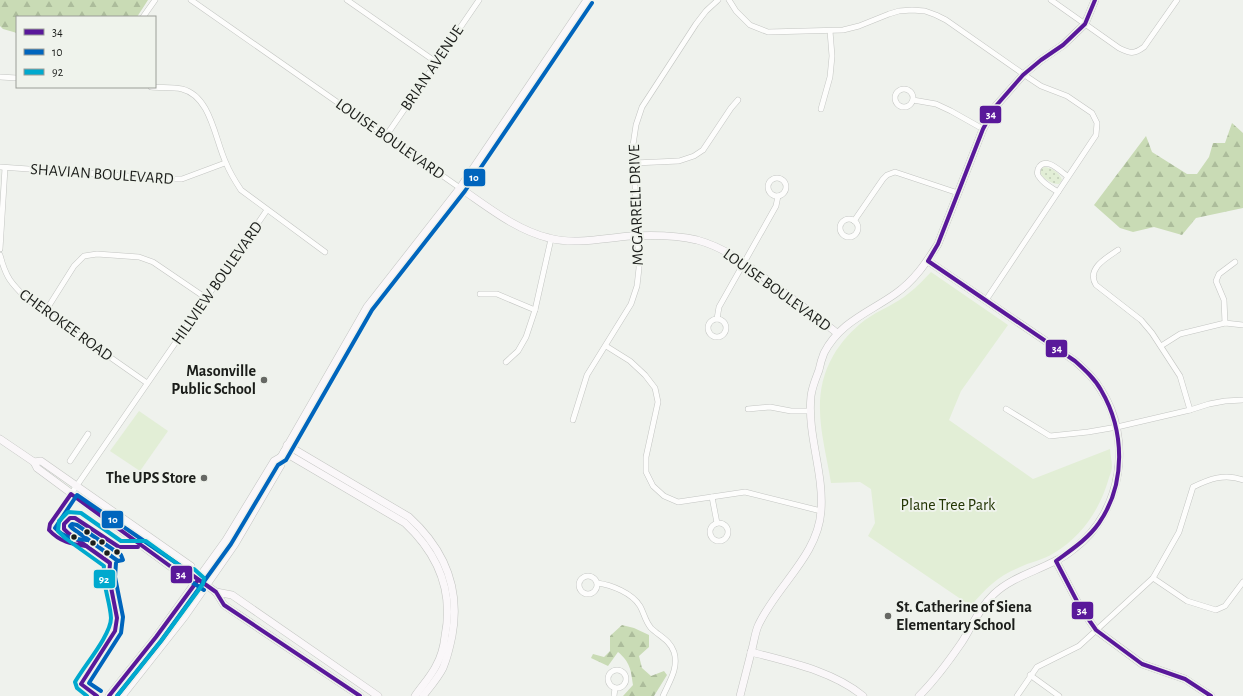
<svg xmlns="http://www.w3.org/2000/svg" width="1243" height="696" font-family="'Alegreya Sans',sans-serif">
	<style>
		.grass { fill: url(#grass-dots) }
		.forest { fill: url(#forest-firs) }
		.park { fill: #e2eed6 }
		.lines { fill: none; stroke-linecap: round; stroke-linejoin: round }
		.street-casing { stroke: #c3c5c2; stroke-width: 6 }
		.secondary-casing { stroke: #c3c5c2; stroke-width: 8 }
		.street { stroke: #fdfdfc; stroke-width: 5 }
		.secondary { stroke: #faf7f9; stroke-width: 7 }
		.bus-1-casing { stroke: #eff3ec; stroke-width: 7 }
		.bus-2-casing { stroke: #eff3ec; stroke-width: 7 }
		.bus-3-casing { stroke: #eff3ec; stroke-width: 7 }
		.bus-1 { stroke: #59189a; stroke-width: 4 }
		.bus-2 { stroke: #0065bd; stroke-width: 4 }
		.bus-3 { stroke: #00a9ce; stroke-width: 4 }
		.poi-dot { fill: #666864; stroke: #eff3ec; stroke-width: 1.5 }
		.bus-dot { fill: #1c1e1b; stroke: #eff3ec; stroke-width: 1.5 }
		.labels { text-anchor: middle; dominant-baseline: central; stroke-width: 4; stroke-linejoin: round; paint-order: stroke }
		.street-label { font-size: 16px; fill: #1c1e1b; stroke: #eff3ec }
		.poi-label { font-size: 16px; font-weight: bold; fill: #1c1e1b; stroke: #eff3ec; text-anchor: end }
		.park-label { font-size: 16px; fill: #233504; stroke: #eff3ec }
		.line-badge { stroke: #eff3ec; stroke-width: 1.5 }
		.badge-label { font-size: 11px; text-anchor: middle; font-weight: bold; fill: #fff }
	</style>
	<defs>
		<pattern id="grass-dots" width="8" height="8" patternUnits="userSpaceOnUse"><rect width="8" height="8" fill="#e2eed6"/><path d="M2 2h.1M6 6h.1" fill="none" stroke="#c1ccb7" stroke-width="1.8" stroke-linecap="round"/></pattern>
		<pattern id="forest-firs" width="22" height="20" patternUnits="userSpaceOnUse"><rect width="22" height="20" fill="#c9dbb5"/><path d="M5 1l3.5 6h-7zM16 11l3.5 6h-7z" fill="#acbc9b"/></pattern>
	</defs>
	<rect width="100%" height="100%" fill="#eff2ed"/>
	<path class="grass" d="M1044,167C1051,167 1060,173 1062,180L1059,184C1052,185 1043,178 1040,173L1041,169Z"/>
	<g class="forest">
		<polygon points="0,0 148,0 137,17 17,17 17,33 3,29 0,26"/>
		<polygon points="1232,123 1243,133 1243,208 1196,218 1182,235 1154,227 1133,232 1120,228 1094,205 1146,136 1152,152 1187,174 1197,174 1209,157 1213,143 1225,143"/>
		<path d="M622,625L634,628L649,635V647L639,656L642,668L651,676L664,671L667,675L654,696H623L633,685C631,670 630,662 618,652L608,666L591,658L593,654L604,657L610,651V636Z"/>
	</g>
	<g class="park">
		<path d="M931,272L1008,325L961,391L949,420L1033,479L1110,449C1110,454 1112,461 1112,467C1112,471 1109,477 1108,481C1099,511 1081,537 1054,553C1043,560 1030,562 1018,568C998,576 984,590 971,606L868,536L875,523L871,489L860,482L831,483C824,439 809,398 833,356C841,342 852,330 865,320C879,310 896,304 909,293C917,287 924,279 931,272Z"/>
		<polygon points="139,411 168,431 140,471 110,451"/>
	</g>
	<g class="lines">
		<g class="street-casing">
			<g id="street">
				<polyline points="191,0 460,188"/>
				<polyline points="347,0 436,62"/>
				<polyline points="729,0 736,11 750,25 768,32 843,30 859,26 889,14 899,11 912,10 925,11 936,15 946,20 1029,78 1041,86 1067,96 1092,113 1097,123 1096,135 986,300"/>
				<path d="M1051,0L1119,48C1130,53 1133,55 1144,47L1177,0"/>
				<polyline points="143,17 155,0"/>
				<polyline points="0,77 17,78"/>
				<path d="M151,87C161,88 172,87 182,89C211,96 215,140 226,163C230,173 235,181 241,190L325,252"/>
				<circle cx="904" cy="98" r="9"/>
				<polyline points="913,100 936,104 951,111 983,129"/>
				<polyline points="821,109 830,77 832,56 830,31"/>
				<polyline points="386,136 479,0"/>
				<polyline points="634,163 679,161 694,156 703,150 731,108 738,100"/>
				<polyline points="0,167 172,179 182,179 225,163"/>
				<circle cx="777" cy="187" r="9"/>
				<path d="M1058,192C1052,188 1044,184 1040,178C1037,175 1037,173 1038,169C1045,155 1060,171 1067,176"/>
				<circle cx="849" cy="228" r="9"/>
				<polyline points="854,221 883,179 887,175 895,172 958,193"/>
				<polyline points="0,249 5,168"/>
				<path d="M1118,250C1106,258 1086,269 1096,285L1141,320L1152,333L1180,376L1190,410"/>
				<path d="M0,255C6,278 11,283 27,299L147,383"/>
				<polyline points="480,294 497,294 535,310"/>
				<polyline points="45,312 74,266 84,256 97,254 139,257 153,262 206,298"/>
				<polyline points="717,319 719,307 776,206 778,196"/>
				<circle cx="717" cy="328" r="9"/>
				<polyline points="1225,323 1224,300 1216,281 1219,274 1235,262"/>
				<polyline points="606,346 630,361 645,375 655,388 658,402 646,457 646,472 653,486 664,496 678,502 745,492 821,511"/>
				<polyline points="1161,346 1180,334 1225,323 1243,325"/>
				<polyline points="506,362 518,351 526,337 535,310 551,239"/>
				<polyline points="748,409 770,407 791,411 811,411"/>
				<polyline points="1006,409 1050,436 1088,432 1117,427 1190,410 1209,404 1225,401 1243,400"/>
				<polyline points="573,420 587,375 631,304 637,286 639,268 633,145 636,125 642,107 696,24 706,11 718,0"/>
				<polyline points="70,461 88,434"/>
				<polyline points="71,494 267,210"/>
				<polyline points="712,497 717,523"/>
				<circle cx="719" cy="532" r="9"/>
				<circle cx="588" cy="585" r="9"/>
				<polyline points="1153,578 1187,601 1216,610 1225,606 1243,582"/>
				<path d="M597,583C612,585 632,593 640,606C644,613 645,621 651,628C659,636 670,640 674,652C679,668 669,682 663,696"/>
				<circle cx="617" cy="679" r="9"/>
				<polyline points="1030,675 1059,696"/>
				<polyline points="614,696 615,688"/>
				<path d="M1017,696L1037,667L1079,646L1153,578L1179,532L1193,487C1209,479 1225,473 1243,480"/>
			</g>
		</g>
		<g class="secondary-casing">
			<g id="secondary">
				<path d="M460,188C488,207 516,230 549,238C575,245 604,238 631,236C652,235 676,235 697,240C727,248 750,267 775,286C796,301 817,317 837,333"/>
				<polyline points="0,439 34,462 37,468 171,567 185,577 192,575"/>
				<path d="M287,445L409,517C444,549 461,588 452,636C450,646 447,658 443,668C438,678 430,687 423,696"/>
				<path d="M284,452L405,523C438,554 454,591 445,636C444,646 441,657 436,666C431,676 422,686 415,696"/>
				<polyline points="34,462 41,461 191,566 192,575 216,592 224,605 360,696"/>
				<polyline points="1056,561 1080,607 1096,630 1142,664 1185,679 1211,696"/>
				<polyline points="216,592 232,595 378,696"/>
				<path d="M751,652C789,662 833,671 863,696"/>
				<polyline points="109,696 156,637 226,540 274,461 281,457 367,307 460,188 587,0"/>
				<polyline points="122,696 185,616 235,544 281,465 281,457"/>
				<path d="M740,696C744,680 748,665 752,649C754,642 755,633 758,626C776,586 818,556 821,511C824,472 807,435 811,396C812,387 816,378 819,370C820,365 822,358 824,353C840,322 868,313 895,294C914,281 926,263 938,244L983,129L995,107L1023,75L1041,60L1063,45L1085,24L1095,0"/>
				<path d="M919,696C935,680 949,661 962,642C972,626 980,607 994,594C1011,578 1034,572 1055,561C1062,558 1069,553 1075,548C1122,512 1133,439 1101,390C1094,378 1085,370 1075,361L928,261"/>
			</g>
		</g>
		<use href="#street" class="street"/>
		<use href="#secondary" class="secondary"/>
		<g class="bus-1-casing">
			<g id="bus-1">
				<path d="M1095,0L1085,24L1063,45L1041,60L1023,75L995,107L983,129L938,244L928,261L1075,361C1085,370 1095,379 1101,390C1125,431 1126,484 1099,523C1088,539 1071,550 1056,561L1080,607L1096,630L1142,664L1185,679L1211,696"/>
				<path d="M86,546C71,544 60,542 49,530L50,524L71,494L185,577L192,575L216,592L224,605L360,696"/>
				<polyline points="97,696 81,684 115,631 117,618 109,577 110,563 68,533 64,529 64,524 70,518 75,518 119,547 138,547"/>
				<polyline points="109,696 156,637 198,580"/>
			</g>
		</g>
		<g class="bus-2-casing">
			<g id="bus-2">
				<polygon points="72,524 77,525 121,555 123,560 118,561 72,528 70,526"/>
				<path d="M87,540C75,539 64,538 55,528L77,495L185,569L187,579L204,590"/>
				<polyline points="101,691 89,683 121,633 123,617 115,577 116,563"/>
				<polyline points="117,696 161,641 231,544 278,465 286,460 372,310 465,191 592,3"/>
			</g>
		</g>
		<g class="bus-3-casing">
			<path id="bus-3" d="M87,696L77,688L75,682C84,666 111,635 111,618C110,600 102,585 104,566L65,538L58,531L59,521L68,512L81,513L121,541H146L186,570L194,569L204,578L203,584L161,641L117,696"/>
		</g>
		<use href="#bus-1" class="bus-1"/>
		<use href="#bus-2" class="bus-2"/>
		<use href="#bus-3" class="bus-3"/>
	</g>
	<g class="poi-dot">
		<circle cx="264" cy="380" r="4"/>
		<circle cx="204" cy="478" r="4"/>
		<circle cx="888" cy="616" r="4"/>
	</g>
	<g class="bus-dot">
		<circle cx="87" cy="532" r="3.5"/>
		<circle cx="74" cy="537" r="3.5"/>
		<circle cx="102" cy="542" r="3.5"/>
		<circle cx="93" cy="543" r="3.5"/>
		<circle cx="117" cy="552" r="3.5"/>
		<circle cx="107" cy="553" r="3.5"/>
	</g>
	<g class="labels">
		<g class="street-label">
			<text transform="translate(432 68) rotate(-56)">BRIAN AVENUE</text>
			<text transform="translate(390 139) rotate(35)">LOUISE BOULEVARD</text>
			<text transform="translate(102 174) rotate(4)">SHAVIAN BOULEVARD</text>
			<text transform="translate(636 205) rotate(-92)">MCGARRELL DRIVE</text>
			<text transform="translate(217 283) rotate(-55)">HILLVIEW BOULEVARD</text>
			<text transform="translate(777 290) rotate(36)">LOUISE BOULEVARD</text>
			<text transform="translate(66 325) rotate(36)">CHEROKEE ROAD</text>
		</g>
		<g class="poi-label">
			<text x="256" y="371">Masonville<tspan x="256" dy="18">Public School</tspan></text>
			<text x="196" y="478">The UPS Store</text>
			<text x="896" y="607" text-anchor="start">St. Catherine of Siena<tspan x="896" dy="18">Elementary School</tspan></text>
		</g>
		<g class="park-label">
			<text x="948" y="505">Plane Tree Park</text>
		</g>
	</g>
	<g class="line-badge">
		<rect x="979" y="105" width="23" height="19" rx="4" fill="#59189a"/>
		<rect x="463" y="168" width="23" height="19" rx="4" fill="#0065bd"/>
		<rect x="1045" y="339" width="23" height="19" rx="4" fill="#59189a"/>
		<rect x="101" y="510" width="23" height="19" rx="4" fill="#0065bd"/>
		<rect x="170" y="565" width="23" height="19" rx="4" fill="#59189a"/>
		<rect x="93" y="569" width="23" height="20" rx="4" fill="#00a9ce"/>
		<rect x="1071" y="601" width="23" height="19" rx="4" fill="#59189a"/>
	</g>
	<g class="badge-label">
		<text x="991" y="118">34</text>
		<text x="474" y="181">10</text>
		<text x="1057" y="352">34</text>
		<text x="113" y="523">10</text>
		<text x="181" y="578">34</text>
		<text x="104" y="583">92</text>
		<text x="1082" y="614">34</text>
	</g>
	<rect x="16" y="16" width="140" height="72" fill="#eff3ec" stroke="#9b9e98"/>
	<rect x="24" y="29" width="20" height="6" fill="#59189a" stroke="#9b9e98"/>
	<text x="52" y="36" font-size="12" fill="#1c1e1b">34</text>
	<rect x="24" y="49" width="20" height="6" fill="#0065bd" stroke="#9b9e98"/>
	<text x="52" y="56" font-size="12" fill="#1c1e1b">10</text>
	<rect x="24" y="69" width="20" height="6" fill="#00a9ce" stroke="#9b9e98"/>
	<text x="52" y="76" font-size="12" fill="#1c1e1b">92</text>
</svg>
